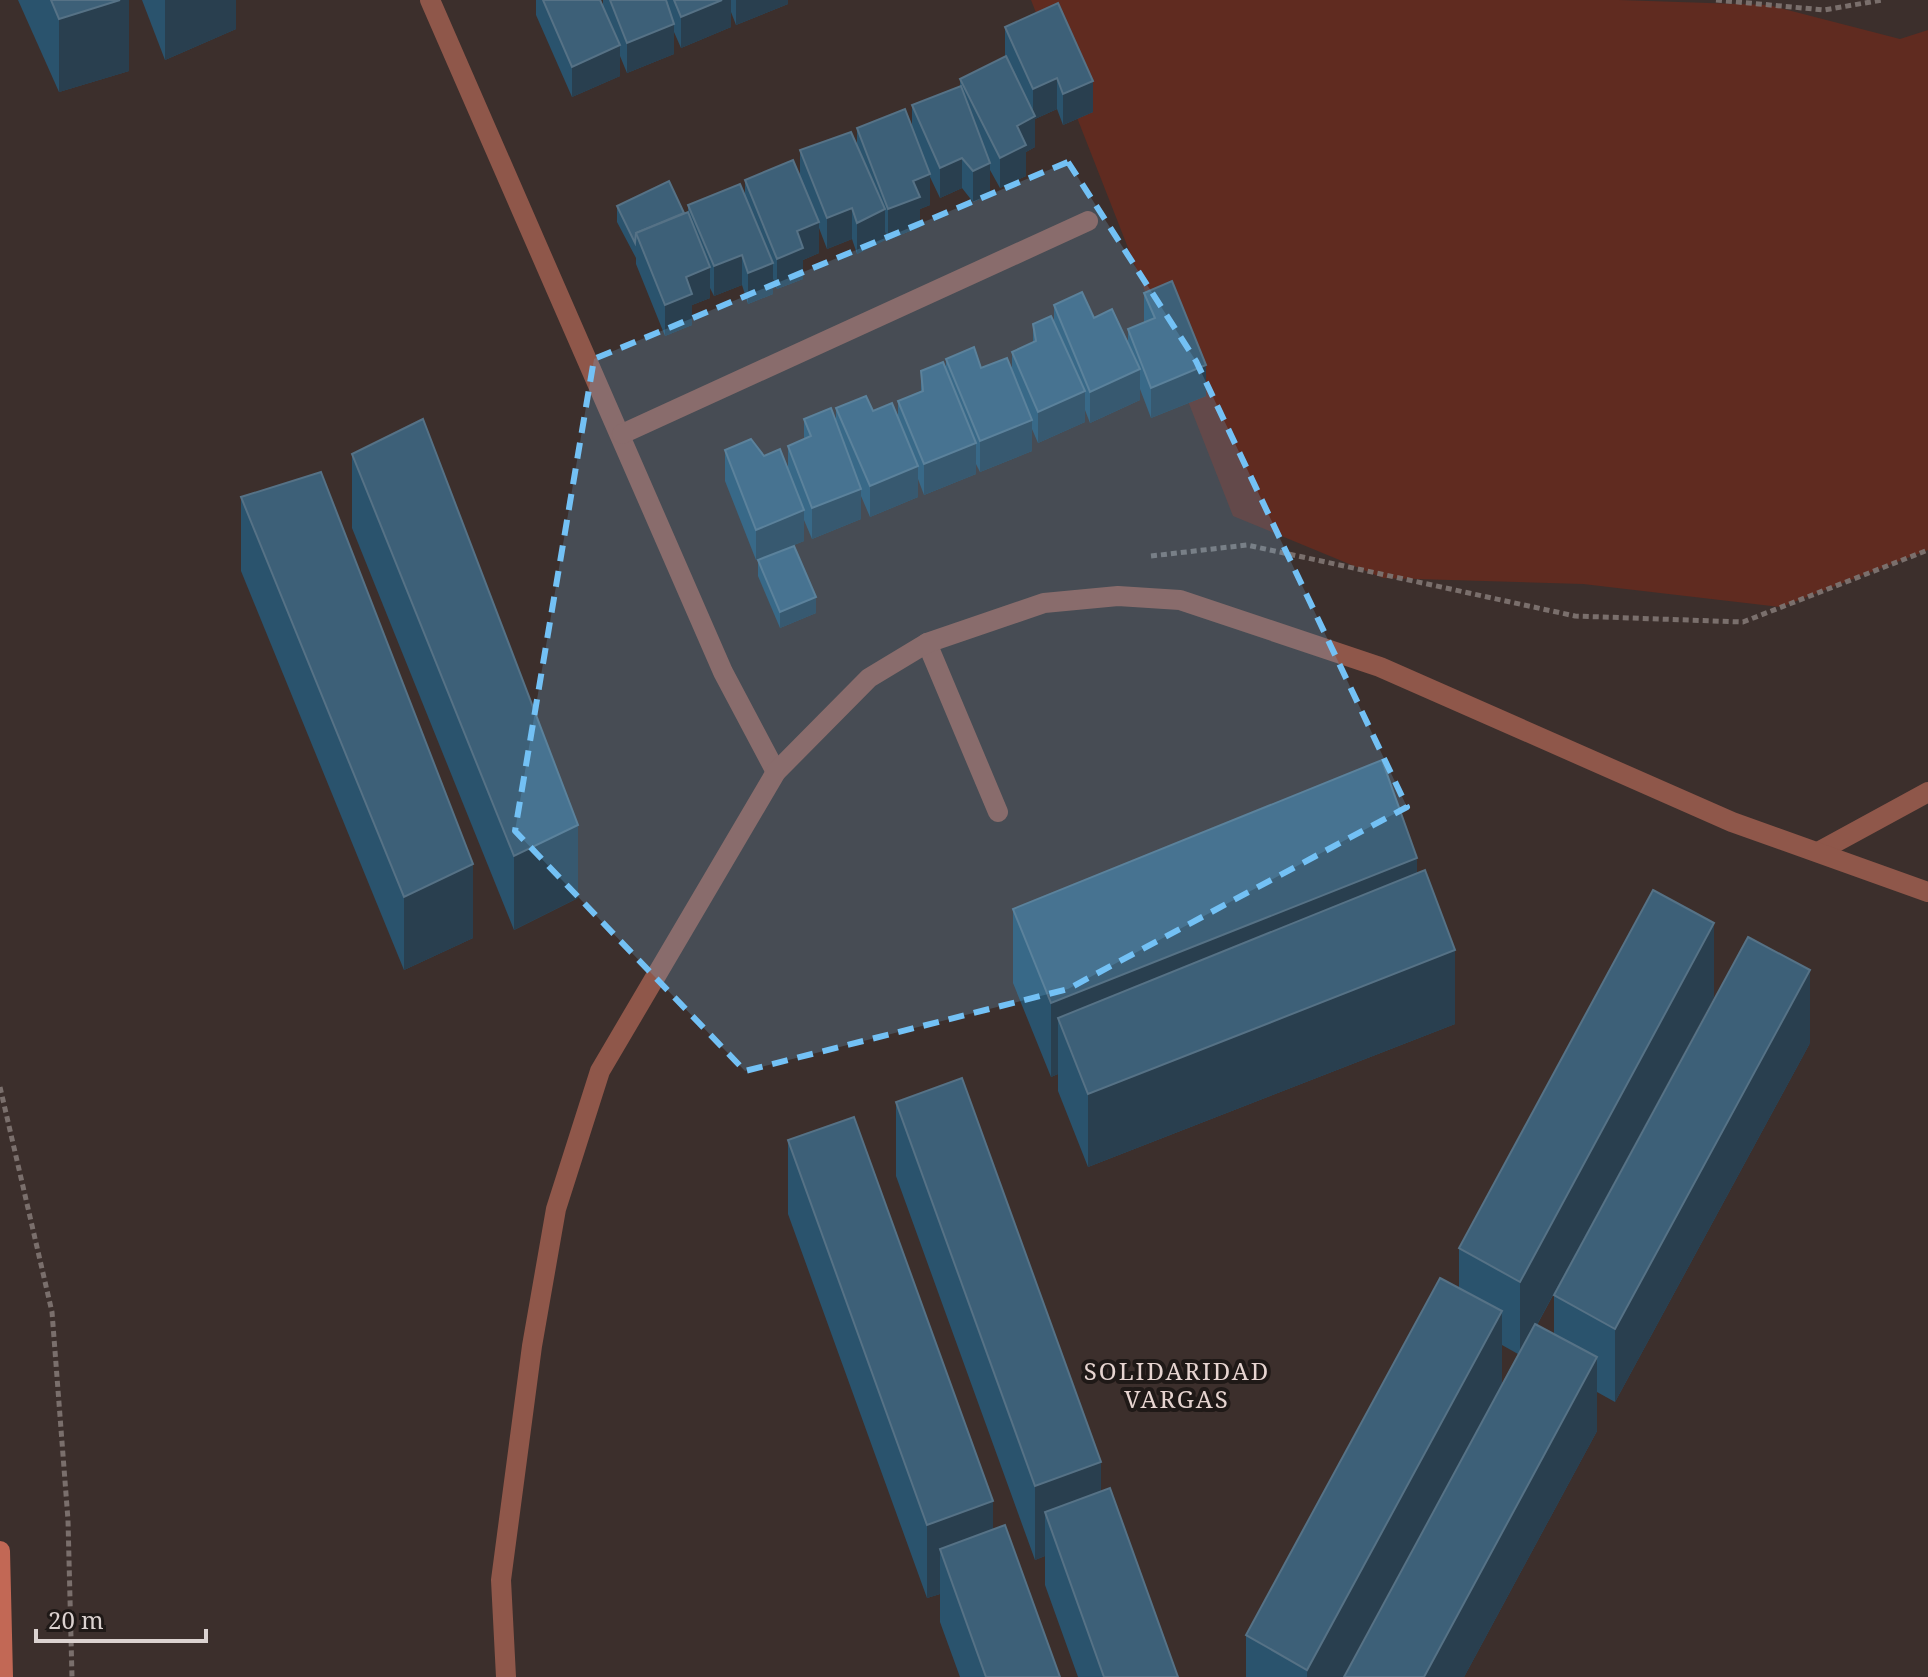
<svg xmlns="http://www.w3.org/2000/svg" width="1928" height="1677" font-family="'Noto Serif',serif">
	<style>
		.green { fill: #602b20 }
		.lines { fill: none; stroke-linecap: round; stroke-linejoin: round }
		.path { stroke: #7a6f6c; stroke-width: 5; stroke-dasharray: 6 4; stroke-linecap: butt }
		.service { stroke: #8f574a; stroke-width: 20 }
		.minor { stroke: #8f574a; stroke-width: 20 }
		.secondary { stroke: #c26855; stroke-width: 20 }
		.wall { fill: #2a536d }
		.shaded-wall { fill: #293f4f }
		.building { fill: #3d6078; stroke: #567286; stroke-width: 2 }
		.marked { fill: #73c1f5; fill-opacity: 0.2; stroke: #73c1f5; stroke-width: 6; stroke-dasharray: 16 10; stroke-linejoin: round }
		.labels { text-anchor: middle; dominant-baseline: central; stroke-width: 8; stroke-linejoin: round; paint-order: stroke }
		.neighbourhood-label { font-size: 24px; letter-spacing: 2px; fill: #e6d4d0; stroke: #1f1917 }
	</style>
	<rect width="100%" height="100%" fill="#3c2f2c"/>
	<polygon class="green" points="1031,0 1619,0 1768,5 1900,39 1928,30 1928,550 1781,607 1583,584 1383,578 1233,516"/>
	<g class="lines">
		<g class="path">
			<polyline points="1716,0 1824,10 1882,0"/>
			<polyline points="1151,556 1247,545 1575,616 1743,622 1928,550"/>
			<polyline points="0,1087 52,1312 68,1520 72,1677"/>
		</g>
		<polyline class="service" points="927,643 998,812"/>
		<g class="minor">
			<polyline points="430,0 723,672 776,772"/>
			<polyline points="622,434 1088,221"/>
			<polyline points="1818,852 1928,792"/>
			<polyline points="506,1677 501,1580 532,1346 556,1209 600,1071 776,772 869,678 927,643 1044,603 1118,596 1180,600 1380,667 1732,822 1928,892"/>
		</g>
		<polyline class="secondary" points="0,1551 3,1677"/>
	</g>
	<g class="wall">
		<polygon points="18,0 129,0 129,71 59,92"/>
		<polygon points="142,0 236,0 236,29 165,60"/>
		<polygon points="536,0 600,0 603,7 603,0 788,0 788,4 736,25 731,12 731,27 681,48 674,32 674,54 627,73 620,56 620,76 572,97 536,15"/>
		<polygon points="1005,27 1093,112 1063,125 1057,109 1035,119 1035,147 1026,152 1026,176 1000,188 990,170 990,194 973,202 962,188 940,198 930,177 930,205 920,209 920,227 888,240 885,232 885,240 857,254 852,239 827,249 819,228 819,253 803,260 803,279 777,289 773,279 773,294 748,304 742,285 714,296 710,288 710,298 692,305 692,325 665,336 636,264 636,258 617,222 617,206 688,213 688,205 745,197 745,180 800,176 800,150 857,145 857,128 912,128 912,105 960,86 960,79 1005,57"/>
		<polygon points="1144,293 1206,396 1151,418 1140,389 1140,400 1090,423 1085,410 1085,422 1038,443 1032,429 1032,451 980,472 976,464 976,474 924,495 918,479 918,497 870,517 861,496 861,519 812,539 804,520 804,541 756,560 725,481 725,450 764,456 788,469 788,446 804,439 804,419 836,424 836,408 873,411 898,418 898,401 921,391 921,371 946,369 946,359 981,368 1012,370 1012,352 1033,343 1033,324 1054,323 1054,305 1094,318 1128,344 1128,329 1144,322"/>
		<polygon points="352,454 578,898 514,930 352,528"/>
		<polygon points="241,497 473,938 404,970 241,571"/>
		<polygon points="758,560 816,613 780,628 758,576"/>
		<polygon points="1417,873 1455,1024 1088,1167 1058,1091 1058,1074 1051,1077 1013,983 1013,909"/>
		<polygon points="1714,997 1537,1325 1554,1334 1554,1295 1810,1043 1615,1402 1597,1392 1597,1431 1464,1677 1344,1677 1518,1354 1502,1345 1343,1677 1246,1677 1246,1635 1459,1288 1459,1248"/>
		<polygon points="896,1102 1101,1491 1178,1677 1078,1677 1045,1585 1045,1556 1035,1560 896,1176"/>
		<polygon points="788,1140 993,1530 1060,1677 960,1677 940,1622 940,1594 927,1598 788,1214"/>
	</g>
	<g class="shaded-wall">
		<polygon points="120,0 129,0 129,71 59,92 59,19"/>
		<polygon points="165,0 236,0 236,29 165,60"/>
		<polygon points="722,0 731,0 731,27 681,48 681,17"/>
		<polygon points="736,0 788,0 788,4 736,25"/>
		<polygon points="674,24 674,54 627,73 627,43"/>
		<polygon points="620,45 620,76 572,97 572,67"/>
		<polygon points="1057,78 1057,109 1035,119 1035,147 1026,152 1026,176 1000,188 1000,158 1017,126 1033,117 1033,89"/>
		<polygon points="1093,81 1093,112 1063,125 1063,94"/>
		<polygon points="962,158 962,188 940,198 940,168"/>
		<polygon points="990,163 990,194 973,202 973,171"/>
		<polygon points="930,174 930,205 920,209 920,227 888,240 888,209 913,181"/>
		<polygon points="852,208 852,239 827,249 827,218"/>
		<polygon points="885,209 885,240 857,254 857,223"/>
		<polygon points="819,222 819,253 803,260 803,279 777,289 777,259 797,231"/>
		<polygon points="742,255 742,285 714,296 714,266"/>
		<polygon points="773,263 773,294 748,304 748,273"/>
		<polygon points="710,267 710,298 692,305 692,325 665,336 665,305 686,277"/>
		<polygon points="1206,365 1206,396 1151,418 1151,388"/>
		<polygon points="1140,369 1140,400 1090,423 1090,392"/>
		<polygon points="1085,391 1085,422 1038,443 1038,412"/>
		<polygon points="1032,420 1032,451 980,472 980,441"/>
		<polygon points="976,443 976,474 924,495 924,464"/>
		<polygon points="918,466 918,497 870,517 870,486"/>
		<polygon points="861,489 861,519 812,539 812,508"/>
		<polygon points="804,510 804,541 756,560 756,530"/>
		<polygon points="816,597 816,613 780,628 780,612"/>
		<polygon points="578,825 578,898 514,930 514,856"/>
		<polygon points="1417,858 1417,932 1058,1018 1058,1074 1051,1077 1051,1003"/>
		<polygon points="473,864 473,938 404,970 404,897"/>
		<polygon points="1714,923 1714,997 1520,1356 1520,1282"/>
		<polygon points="1455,950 1455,1024 1088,1167 1088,1094"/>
		<polygon points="1810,970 1810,1043 1615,1402 1615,1329"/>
		<polygon points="1502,1311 1502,1384 1343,1677 1307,1677 1307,1670"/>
		<polygon points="1597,1357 1597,1431 1464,1677 1424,1677"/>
		<polygon points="1101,1462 1101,1536 1045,1512 1045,1556 1035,1560 1035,1486"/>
		<polygon points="993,1501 993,1574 940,1549 940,1594 927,1598 927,1525"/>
	</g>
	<g class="building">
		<polygon points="51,0 120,0 59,19"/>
		<polygon points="543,0 600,0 620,45 572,67"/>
		<polygon points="610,0 666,0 674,24 627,43"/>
		<polygon points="674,0 722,0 681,17"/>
		<polygon points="1058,3 1093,81 1063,94 1057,78 1033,89 1005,27"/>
		<polygon points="1006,56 1035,116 1017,126 1026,145 1000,158 960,79"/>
		<polygon points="961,86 990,163 973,171 962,158 940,168 912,105"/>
		<polygon points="905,109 930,174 913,181 920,197 888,209 857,128"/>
		<polygon points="851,132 885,209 857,223 852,208 827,218 800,150"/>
		<polygon points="793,160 819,222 797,231 803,248 777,259 745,180"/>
		<polygon points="669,181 684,213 636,233 635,243 617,206"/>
		<polygon points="740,184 773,263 748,273 742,255 714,266 688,205"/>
		<polygon points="688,212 710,267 686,277 692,294 665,305 636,233"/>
		<polygon points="1172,281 1206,365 1151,388 1128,329 1155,318 1144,293"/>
		<polygon points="1082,292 1094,318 1112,309 1140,369 1090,392 1054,305"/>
		<polygon points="1051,316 1085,391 1038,412 1012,352 1036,341 1033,324"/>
		<polygon points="974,347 981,368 1007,358 1032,420 980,441 946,359"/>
		<polygon points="943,362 976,443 924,464 898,401 923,391 921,371"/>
		<polygon points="866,396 873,411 892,403 918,466 870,486 836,408"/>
		<polygon points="831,408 861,489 812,508 788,446 811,436 804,419"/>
		<polygon points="423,419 578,825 514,856 352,454"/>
		<polygon points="751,439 764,456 780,449 804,510 756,530 725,450"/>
		<polygon points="321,472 473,864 404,897 241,497"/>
		<polygon points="794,546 816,597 780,612 758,560"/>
		<polygon points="1382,760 1417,858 1051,1003 1013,909"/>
		<polygon points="1425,870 1455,950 1088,1094 1058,1018"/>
		<polygon points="1653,890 1714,923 1520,1282 1459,1248"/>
		<polygon points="1748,937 1810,970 1615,1329 1554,1295"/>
		<polygon points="962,1078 1101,1462 1035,1486 896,1102"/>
		<polygon points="854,1117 993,1501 927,1525 788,1140"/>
		<polygon points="1440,1278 1502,1311 1307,1670 1246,1635"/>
		<polygon points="1535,1324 1597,1357 1424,1677 1344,1677"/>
		<polygon points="1110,1488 1178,1677 1104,1677 1045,1512"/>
		<polygon points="1005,1525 1060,1677 986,1677 940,1549"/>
	</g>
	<path class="marked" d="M1068,162L1196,361L1407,807L1068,989L745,1071L515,831L594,359Z"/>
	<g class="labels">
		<g class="neighbourhood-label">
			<text x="1177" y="1370">SOLIDARIDAD<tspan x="1177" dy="28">VARGAS</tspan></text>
		</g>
	</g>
	<path d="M36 1629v12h170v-12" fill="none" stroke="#dbd2d0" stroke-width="4"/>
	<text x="48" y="1629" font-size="24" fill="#dbd2d0" stroke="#1f1917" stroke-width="6" paint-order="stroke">20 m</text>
</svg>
